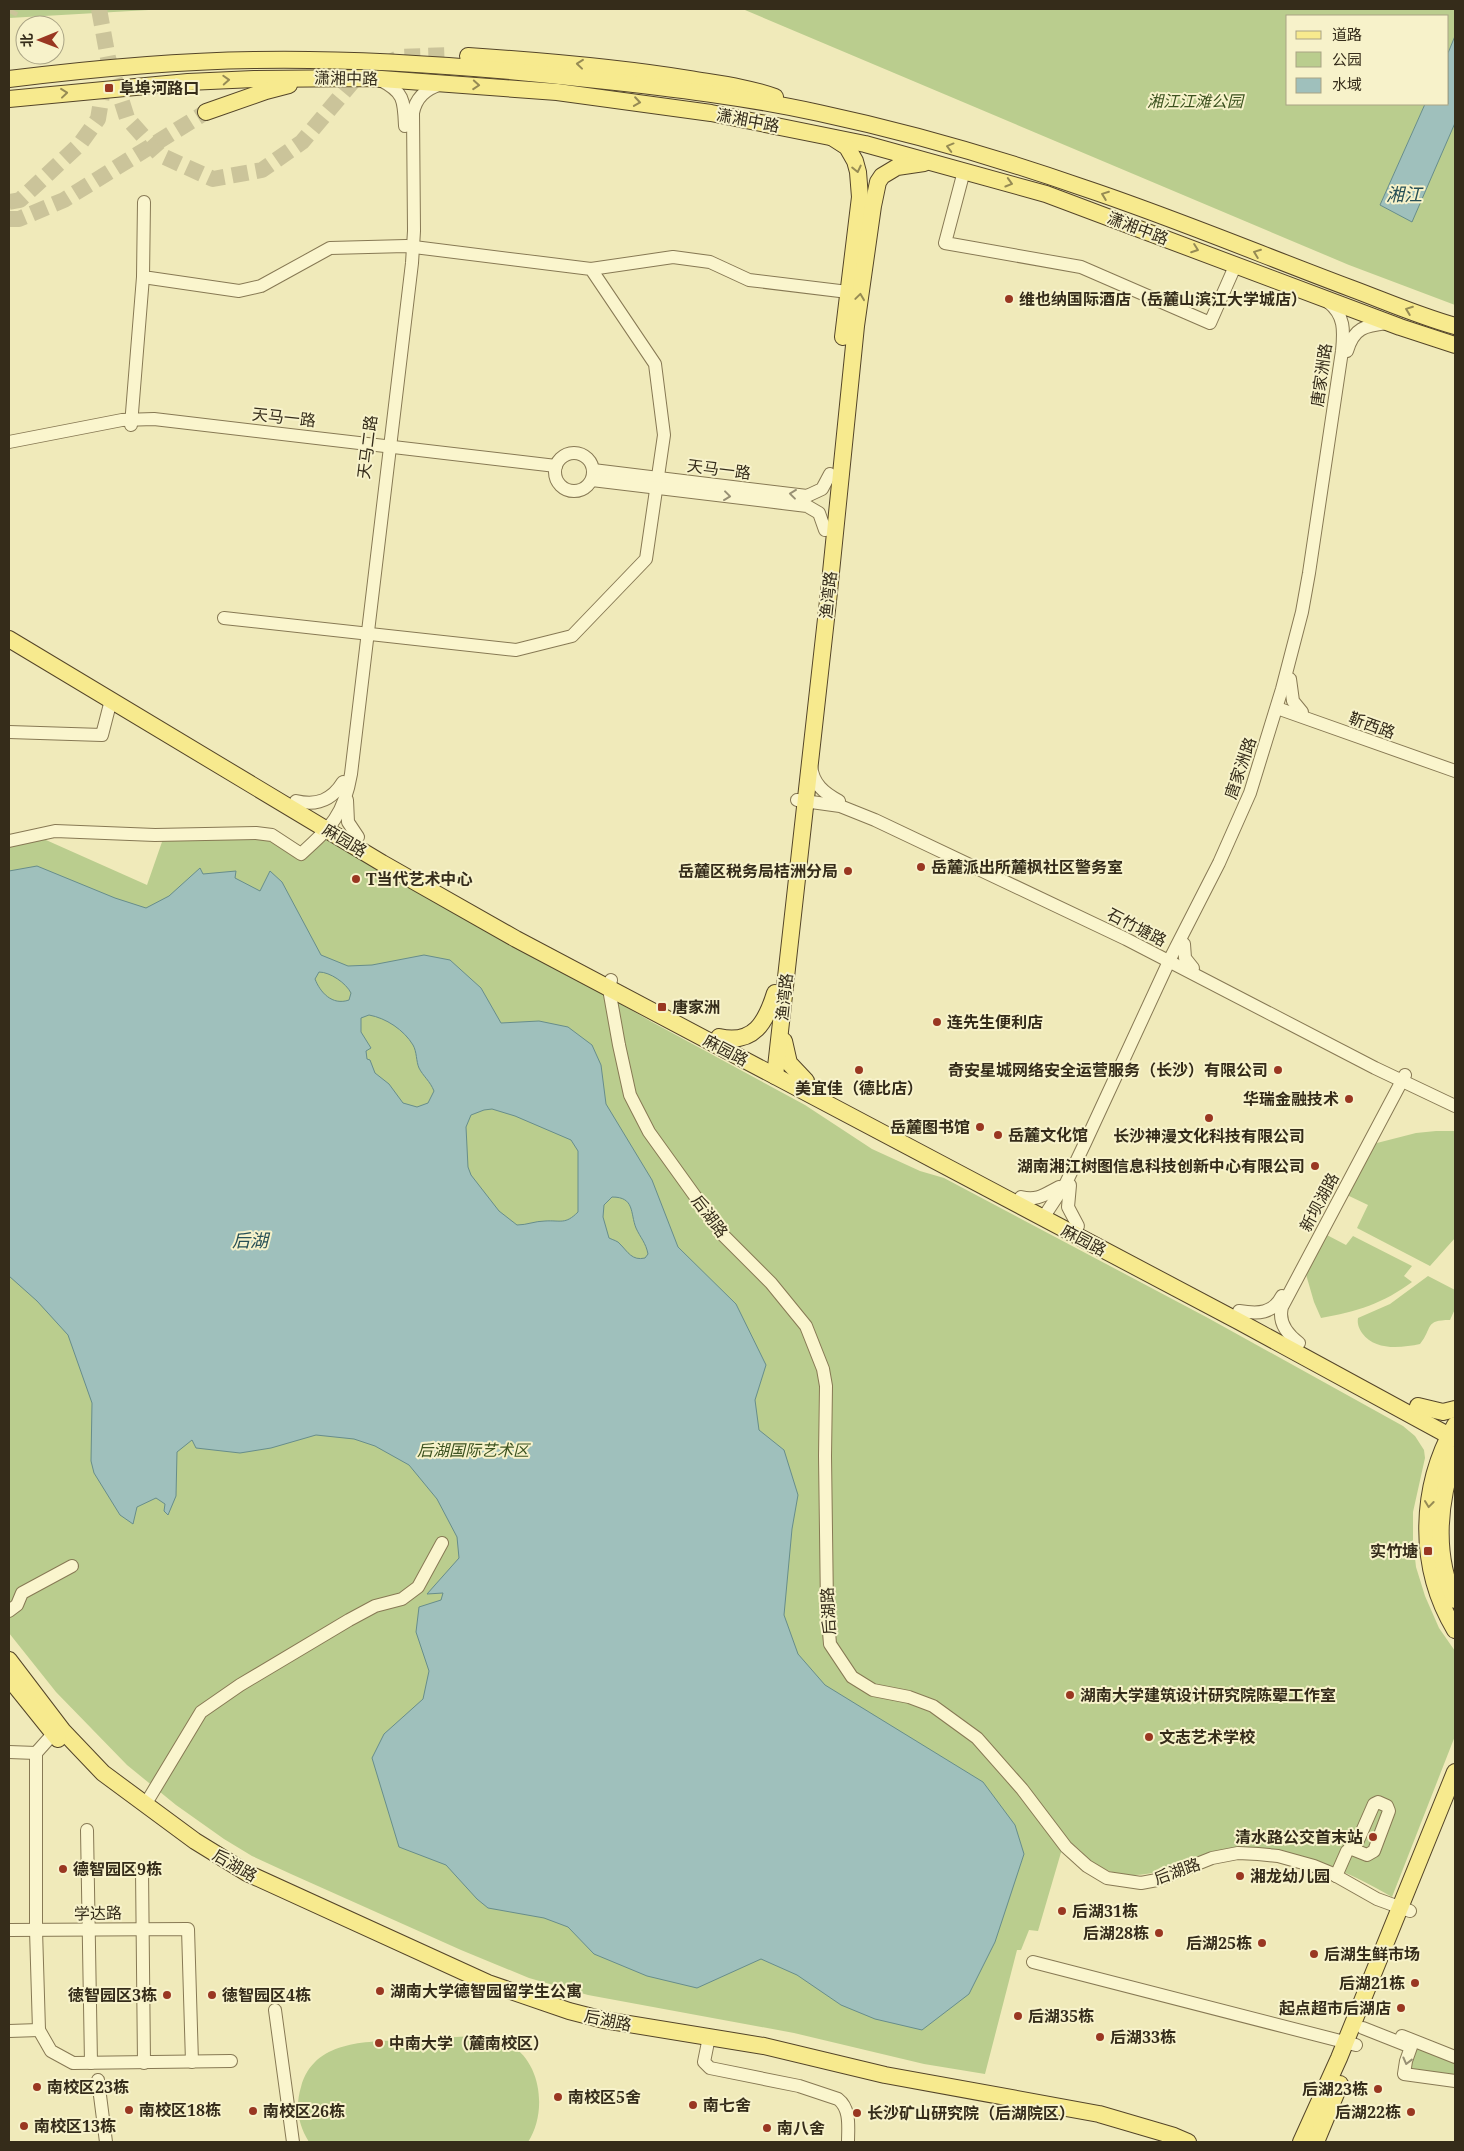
<svg xmlns="http://www.w3.org/2000/svg" width="1464" height="2151" font-family="'Noto Serif','Noto Sans SC',serif">
	<style>
		.green { fill: #bacd8e }
		.water { fill: #9fc0bc; stroke: #678d8b; fill-rule: evenodd }
		.lines { fill: none; stroke-linecap: round; stroke-linejoin: round }
		.major-tunnel { stroke: #cbc49a; stroke-width: 16; stroke-dasharray: 16 8; stroke-linecap: butt }
		.minor-casing { stroke: #877954; stroke-width: 14 }
		.major-casing { stroke: #544529; stroke-width: 18 }
		.minor { stroke: #faf5cd; stroke-width: 12 }
		.major { stroke: #f7ea8e; stroke-width: 16 }
		.oneway { stroke: #968b54 }
		.oneway2 { stroke: #989074 }
		.poi-dot { fill: #993721; stroke: #f7f2ca; stroke-width: 2 }
		.labels { text-anchor: middle; dominant-baseline: central; stroke-width: 4; stroke-linejoin: round; paint-order: stroke }
		.street-label { font-size: 16px; fill: #352c1a; stroke: #f7f2ca }
		.poi-label { font-size: 16px; font-weight: bold; fill: #352c1a; stroke: #f7f2ca; text-anchor: start }
		.park-label { font-size: 16px; font-style: italic; fill: #3c521f; stroke: #f7f2ca }
		.water-label { font-size: 18px; font-style: italic; fill: #285056; stroke: #f7f2ca }
	</style>
	<rect width="100%" height="100%" fill="#f0eaba"/>
	<g class="green">
		<polygon points="9,9 166,9 9,18"/>
		<polygon points="718,9 1455,9 1455,36 1448,53 1448,16 1288,16 1288,104 1425,104 1380,205 1412,221 1455,123 1455,305 1349,265 745,10"/>
		<path d="M37,836L147,885L163,839L270,838L299,858L329,836L652,1022L805,1105L872,1149L920,1171L944,1178L1208,1318L1403,1426L1415,1436L1424,1450L1425,1458L1413,1512V1540L1416,1567L1425,1596L1439,1628L1455,1651V1736L1392,1897C1353,1874 1296,1848 1250,1847C1198,1847 1151,1893 1100,1867C1089,1861 1081,1850 1071,1843L1062,1849L1038,1931L1029,1930L1021,1950H1017L985,2074L924,2064L794,2033L588,1995L529,1978L461,1950L291,1874L252,1856L224,1839L176,1805L127,1765L56,1692L9,1633V844Z"/>
		<polygon points="1436,1131 1455,1131 1455,1238 1430,1266 1357,1228 1368,1205 1347,1195 1373,1144 1416,1133"/>
		<path d="M1325,1234L1346,1245L1353,1236L1412,1266L1404,1276L1412,1282C1384,1303 1356,1312 1321,1318L1314,1302L1305,1271Z"/>
		<path d="M1428,1276L1455,1290V1309L1450,1320C1424,1320 1433,1328 1420,1344C1401,1348 1375,1351 1362,1333C1359,1328 1357,1324 1358,1318L1390,1304Z"/>
		<path d="M473,2036C486,2036 500,2038 511,2045C542,2064 547,2113 528,2142H309C298,2124 295,2107 301,2087C314,2040 365,2042 404,2040C427,2039 450,2037 473,2036Z"/>
		<polygon points="1416,2048 1455,2063 1455,2076 1411,2069 1409,2062"/>
	</g>
	<g class="water">
		<polygon points="1455,36 1455,123 1412,222 1380,205 1425,104 1448,104 1448,53"/>
		<path d="M37,866L115,898L146,908L169,896L200,868L203,874L236,871L235,878L260,891L270,871L282,882L321,955L348,966L372,965L424,955L450,960L481,988L501,1023L539,1021L568,1027L592,1045L601,1065L606,1104L652,1180L678,1247L736,1304L766,1365L755,1400L759,1430L784,1450L798,1495L792,1529L784,1615L798,1654L825,1685L983,1782L1015,1825L1024,1854L995,1942L969,1994L922,2030L875,2019L841,2005L797,1975L761,1959L697,1988L647,1976L594,1954L568,1927L544,1918L488,1908L477,1899L446,1865L399,1847L372,1758L384,1734L423,1699L429,1671L416,1632L419,1607L441,1600L443,1593L427,1594L459,1558L457,1537L437,1499L409,1465L375,1446L354,1439L316,1435L271,1448L240,1453L196,1448L192,1440L177,1452L176,1496L168,1515L164,1511L165,1504L156,1498L137,1507L133,1524L120,1515L94,1473L91,1461L92,1403L68,1335L37,1301L9,1276V871ZM319,972C330,972 346,983 351,993L349,1000C332,1006 320,992 315,979ZM369,1015C386,1018 404,1030 413,1045C417,1052 416,1061 419,1068C423,1076 430,1081 434,1091L428,1103L417,1107L403,1103L389,1084L375,1073L370,1060L367,1059L366,1051L371,1048L361,1032V1018ZM492,1109L515,1116L571,1140L578,1151V1212C565,1225 561,1220 545,1221C535,1221 527,1225 517,1225L499,1211L471,1175L468,1167L466,1127L471,1115L484,1110ZM612,1197C635,1197 630,1213 636,1228C640,1237 646,1243 648,1254L645,1258C632,1261 628,1252 620,1244C618,1241 613,1240 609,1238L603,1217L604,1205Z"/>
	</g>
	<g class="lines">
		<g class="major-tunnel">
			<polyline points="99,9 108,58 127,118 160,155 213,179 262,170 302,142 355,79 400,57 449,55"/>
			<polyline points="9,13 11,9"/>
			<polyline points="9,202 20,200 80,144 98,119 105,77"/>
			<polyline points="9,219 19,219 64,200 206,112"/>
		</g>
		<g class="minor-casing">
			<g id="minor">
				<path d="M380,80C404,92 404,100 405,126"/>
				<polyline points="964,171 945,243 1081,267 1210,323 1236,264"/>
				<polyline points="144,202 143,277 239,291 261,286 330,248 406,246 591,269 655,364 664,435 646,559 572,636 516,650 224,618"/>
				<polyline points="591,269 673,257 710,262 749,280 848,292"/>
				<path d="M1347,351C1354,327 1365,326 1388,323"/>
				<polyline points="131,425 143,277"/>
				<polyline points="9,442 122,420 154,419 556,466"/>
				<circle cx="574" cy="472" r="19"/>
				<polyline points="593,470 807,496 822,489 830,474"/>
				<polyline points="592,480 807,506 819,513 825,530"/>
				<polyline points="1290,679 1293,701 1302,712"/>
				<polyline points="1277,708 1455,771"/>
				<polyline points="9,732 102,735 111,700"/>
				<path d="M811,766C813,784 824,793 839,801"/>
				<polyline points="347,800 348,822 358,837"/>
				<polyline points="797,800 840,806 875,820 1126,939 1375,1068 1455,1106"/>
				<path d="M296,801C317,806 332,800 343,782"/>
				<path d="M9,841L55,831L155,835L256,833L272,835L301,854C331,827 344,815 351,774L412,263L414,231L413,113C416,97 426,89 441,84"/>
				<polyline points="1184,944 1185,958 1193,968"/>
				<polyline points="611,980 609,989 619,1045 630,1095 649,1132 723,1235 771,1283 806,1326 823,1369 826,1386 825,1456 827,1607 830,1644 852,1677 873,1690 909,1697 933,1706 977,1738 1022,1789 1066,1847 1087,1866 1107,1878 1141,1883 1157,1880 1212,1858 1238,1853 1258,1854 1278,1856 1314,1866 1331,1873 1377,1899 1410,1911"/>
				<polyline points="1070,1185 1068,1207 1078,1226"/>
				<path d="M1021,1197C1038,1201 1045,1194 1059,1187"/>
				<path d="M1043,1218L1066,1183L1085,1143L1171,957L1219,863L1250,793L1282,689L1302,612L1309,573L1342,351C1344,331 1345,315 1328,302"/>
				<path d="M1239,1311C1258,1314 1273,1314 1282,1296"/>
				<path d="M1299,1343C1287,1334 1278,1322 1282,1307L1405,1075"/>
				<polyline points="9,1611 17,1605 22,1593 72,1566"/>
				<polyline points="9,1752 36,1753 53,1734"/>
				<polyline points="36,1753 36,1930 39,2030 51,2051 73,2063 231,2061"/>
				<polyline points="145,1805 201,1712 240,1685 349,1620 375,1606 402,1599 418,1587 442,1543"/>
				<polyline points="87,1830 91,2063"/>
				<polyline points="142,1870 144,2063"/>
				<polyline points="1336,1876 1347,1851 1352,1849 1367,1855 1374,1851 1389,1811 1387,1806 1378,1802 1374,1804 1356,1845 1349,1849"/>
				<polyline points="9,1930 188,1929 192,2062"/>
				<polyline points="1033,1962 1356,2045"/>
				<polyline points="275,2010 293,2142"/>
				<polyline points="1363,2028 1411,2047 1406,2061 1404,2074 1455,2081"/>
				<polyline points="9,2031 39,2030"/>
				<polyline points="1402,2036 1455,2057"/>
				<path d="M709,2037L704,2062L710,2068L799,2086L838,2099C851,2109 848,2128 848,2142"/>
				<polyline points="98,2080 106,2142"/>
			</g>
		</g>
		<g class="major-casing">
			<g id="major">
				<path d="M468,56C542,61 616,67 689,79C719,84 747,87 775,97"/>
				<path d="M9,79C90,69 172,61 254,60C369,58 483,67 597,80C671,88 746,97 819,113C908,132 998,158 1084,188C1174,218 1262,255 1350,288C1385,301 1419,316 1455,326"/>
				<polyline points="9,99 188,82 254,79 368,78 557,92 711,113 865,144 1046,194 1400,327 1455,345"/>
				<polyline points="206,112 266,91 289,85"/>
				<polyline points="833,138 847,147 855,161 858,172 860,197 843,337"/>
				<polyline points="9,639 382,863 516,939 1240,1322 1455,1439"/>
				<path d="M719,1037C754,1045 766,1022 775,993"/>
				<polyline points="784,1041 789,1063 806,1081"/>
				<polyline points="775,1076 829,592 856,326 873,206 878,182 882,176 897,167 924,163"/>
				<polyline points="1418,1406 1443,1412 1455,1409"/>
				<path d="M1455,1425C1419,1488 1417,1567 1455,1630"/>
				<path d="M1455,1454C1439,1500 1433,1554 1455,1600"/>
				<polyline points="9,1660 63,1731 103,1773 195,1841 247,1873 488,1983 569,2011 604,2020 764,2046 885,2075 1099,2114 1174,2136 1188,2142"/>
				<polyline points="9,1678 58,1739"/>
				<polyline points="1301,2142 1339,2058 1455,1772"/>
				<polyline points="1316,2142 1340,2084"/>
			</g>
		</g>
		<use href="#minor" class="minor"/>
		<use href="#major" class="major"/>
	</g>
	<defs><path id="oneway-chevron" d="M-2-3.5L2.5 0L-2 3.5" fill="none" stroke-width="1.6" stroke-linecap="round" stroke-linejoin="round" transform="scale(1.25)"/></defs>
	<g class="oneway">
		<use href="#oneway-chevron" transform="translate(580 64) rotate(-174)"/>
		<use href="#oneway-chevron" transform="translate(226 80) rotate(-3)"/>
		<use href="#oneway-chevron" transform="translate(476 85) rotate(4)"/>
		<use href="#oneway-chevron" transform="translate(64 93) rotate(-6)"/>
		<use href="#oneway-chevron" transform="translate(637 102) rotate(8)"/>
		<use href="#oneway-chevron" transform="translate(950 147) rotate(-165)"/>
		<use href="#oneway-chevron" transform="translate(857 169) rotate(77)"/>
		<use href="#oneway-chevron" transform="translate(1009 183) rotate(16)"/>
		<use href="#oneway-chevron" transform="translate(1105 195) rotate(-159)"/>
		<use href="#oneway-chevron" transform="translate(1195 249) rotate(20)"/>
		<use href="#oneway-chevron" transform="translate(1257 253) rotate(-159)"/>
		<use href="#oneway-chevron" transform="translate(860 297) rotate(-82)"/>
		<use href="#oneway-chevron" transform="translate(1409 310) rotate(-159)"/>
		<use href="#oneway-chevron" transform="translate(1429 1504) rotate(97)"/>
	</g>
	<g class="oneway2">
		<use href="#oneway-chevron" transform="translate(793 494) rotate(-173)"/>
		<use href="#oneway-chevron" transform="translate(727 496) rotate(7)"/>
		<use href="#oneway-chevron" transform="translate(1407 2061) rotate(104)"/>
	</g>
	<g class="poi-dot">
		<rect x="104" y="83" width="10" height="10" rx="2.5"/>
		<circle cx="1009" cy="299" r="5"/>
		<circle cx="921" cy="867" r="5"/>
		<circle cx="848" cy="871" r="5"/>
		<circle cx="356" cy="879" r="5"/>
		<rect x="657" y="1002" width="10" height="10" rx="2.5"/>
		<circle cx="937" cy="1022" r="5"/>
		<circle cx="859" cy="1070" r="5"/>
		<circle cx="1278" cy="1070" r="5"/>
		<circle cx="1349" cy="1099" r="5"/>
		<circle cx="1209" cy="1118" r="5"/>
		<circle cx="980" cy="1127" r="5"/>
		<circle cx="998" cy="1135" r="5"/>
		<circle cx="1315" cy="1166" r="5"/>
		<rect x="1423" y="1546" width="10" height="10" rx="2.5"/>
		<circle cx="1070" cy="1695" r="5"/>
		<circle cx="1149" cy="1737" r="5"/>
		<circle cx="1373" cy="1837" r="5"/>
		<circle cx="63" cy="1869" r="5"/>
		<circle cx="1240" cy="1876" r="5"/>
		<circle cx="1062" cy="1911" r="5"/>
		<circle cx="1159" cy="1933" r="5"/>
		<circle cx="1262" cy="1943" r="5"/>
		<circle cx="1314" cy="1954" r="5"/>
		<circle cx="1415" cy="1983" r="5"/>
		<circle cx="380" cy="1991" r="5"/>
		<circle cx="167" cy="1995" r="5"/>
		<circle cx="212" cy="1995" r="5"/>
		<circle cx="1401" cy="2008" r="5"/>
		<circle cx="1018" cy="2016" r="5"/>
		<circle cx="1100" cy="2037" r="5"/>
		<circle cx="379" cy="2043" r="5"/>
		<circle cx="37" cy="2087" r="5"/>
		<circle cx="1378" cy="2089" r="5"/>
		<circle cx="558" cy="2097" r="5"/>
		<circle cx="693" cy="2105" r="5"/>
		<circle cx="129" cy="2110" r="5"/>
		<circle cx="253" cy="2111" r="5"/>
		<circle cx="1411" cy="2112" r="5"/>
		<circle cx="857" cy="2113" r="5"/>
		<circle cx="24" cy="2126" r="5"/>
		<circle cx="767" cy="2128" r="5"/>
	</g>
	<g class="labels">
		<g class="street-label">
			<text transform="translate(346 78) rotate(1)">潇湘中路</text>
			<text transform="translate(748 120) rotate(11)">潇湘中路</text>
			<text transform="translate(1138 228) rotate(21)">潇湘中路</text>
			<text transform="translate(1321 375) rotate(-82)">唐家洲路</text>
			<text transform="translate(284 417) rotate(6)">天马一路</text>
			<text transform="translate(367 447) rotate(-83)">天马二路</text>
			<text transform="translate(719 469) rotate(7)">天马一路</text>
			<text transform="translate(828 595) rotate(-84)">渔湾路</text>
			<text transform="translate(1372 725) rotate(20)">靳西路</text>
			<text transform="translate(1240 768) rotate(-71)">唐家洲路</text>
			<text transform="translate(345 840) rotate(31)">麻园路</text>
			<text transform="translate(1137 927) rotate(27)">石竹塘路</text>
			<text transform="translate(784 997) rotate(-84)">渔湾路</text>
			<text transform="translate(726 1050) rotate(28)">麻园路</text>
			<text transform="translate(1319 1202) rotate(-62)">新坝湖路</text>
			<text transform="translate(710 1216) rotate(53)">后湖路</text>
			<text transform="translate(1084 1240) rotate(28)">麻园路</text>
			<text transform="translate(828 1611) rotate(-93)">后湖路</text>
			<text transform="translate(235 1865) rotate(30)">后湖路</text>
			<text transform="translate(1177 1871) rotate(-20)">后湖路</text>
			<text transform="translate(98 1913) rotate(-1)">学达路</text>
			<text transform="translate(608 2020) rotate(12)">后湖路</text>
		</g>
		<g class="poi-label">
			<text x="119" y="88">阜埠河路口</text>
			<text x="1019" y="299">维也纳国际酒店（岳麓山滨江大学城店）</text>
			<text x="931" y="867">岳麓派出所麓枫社区警务室</text>
			<text x="838" y="871" text-anchor="end">岳麓区税务局桔洲分局</text>
			<text x="366" y="879">T当代艺术中心</text>
			<text x="672" y="1007">唐家洲</text>
			<text x="947" y="1022">连先生便利店</text>
			<text x="1268" y="1070" text-anchor="end">奇安星城网络安全运营服务（长沙）有限公司</text>
			<text x="859" y="1088" text-anchor="middle">美宜佳（德比店）</text>
			<text x="1339" y="1099" text-anchor="end">华瑞金融技术</text>
			<text x="970" y="1127" text-anchor="end">岳麓图书馆</text>
			<text x="1008" y="1135">岳麓文化馆</text>
			<text x="1209" y="1136" text-anchor="middle">长沙神漫文化科技有限公司</text>
			<text x="1305" y="1166" text-anchor="end">湖南湘江树图信息科技创新中心有限公司</text>
			<text x="1418" y="1551" text-anchor="end">实竹塘</text>
			<text x="1080" y="1695">湖南大学建筑设计研究院陈翚工作室</text>
			<text x="1159" y="1737">文志艺术学校</text>
			<text x="1363" y="1837" text-anchor="end">清水路公交首末站</text>
			<text x="73" y="1869">德智园区9栋</text>
			<text x="1250" y="1876">湘龙幼儿园</text>
			<text x="1072" y="1911">后湖31栋</text>
			<text x="1149" y="1933" text-anchor="end">后湖28栋</text>
			<text x="1252" y="1943" text-anchor="end">后湖25栋</text>
			<text x="1324" y="1954">后湖生鲜市场</text>
			<text x="1405" y="1983" text-anchor="end">后湖21栋</text>
			<text x="390" y="1991">湖南大学德智园留学生公寓</text>
			<text x="157" y="1995" text-anchor="end">徳智园区3栋</text>
			<text x="222" y="1995">徳智园区4栋</text>
			<text x="1391" y="2008" text-anchor="end">起点超市后湖店</text>
			<text x="1028" y="2016">后湖35栋</text>
			<text x="1110" y="2037">后湖33栋</text>
			<text x="389" y="2043">中南大学（麓南校区）</text>
			<text x="47" y="2087">南校区23栋</text>
			<text x="1368" y="2089" text-anchor="end">后湖23栋</text>
			<text x="568" y="2097">南校区5舍</text>
			<text x="703" y="2105">南七舍</text>
			<text x="139" y="2110">南校区18栋</text>
			<text x="263" y="2111">南校区26栋</text>
			<text x="1401" y="2112" text-anchor="end">后湖22栋</text>
			<text x="867" y="2113">长沙矿山研究院（后湖院区）</text>
			<text x="34" y="2126">南校区13栋</text>
			<text x="777" y="2128">南八舍</text>
		</g>
		<g class="park-label">
			<text x="1195" y="101">湘江江滩公园</text>
			<text x="473" y="1450">后湖国际艺术区</text>
		</g>
		<g class="water-label">
			<text x="1404" y="194">湘江</text>
			<text x="250" y="1240">后湖</text>
		</g>
	</g>
	<rect width="1464" height="2151" fill="none" stroke="#352c1a" stroke-width="20"/>
	<rect x="1286" y="15" width="162" height="90" fill="#f7f2ca" stroke="#a9a384"/>
	<rect x="1296" y="31" width="25" height="8" fill="#f7ea8e" stroke="#a9a384"/>
	<text x="1332" y="40" font-size="15" fill="#352c1a">道路</text>
	<rect x="1296" y="52" width="25" height="15" fill="#bacd8e" stroke="#a9a384"/>
	<text x="1332" y="65" font-size="15" fill="#352c1a">公园</text>
	<rect x="1296" y="78" width="25" height="15" fill="#9fc0bc" stroke="#a9a384"/>
	<text x="1332" y="90" font-size="15" fill="#352c1a">水域</text>
	<g transform="translate(40 40) rotate(269)"><circle r="24" fill="#f7f2ca" stroke="#a9a384"/>
	<path d="M0-4L9 19L0 12L-9 19Z" fill="#993721"/>
	<text y="-8" font-size="14" font-weight="bold" text-anchor="middle" fill="#352c1a">北</text>
	</g>
</svg>
